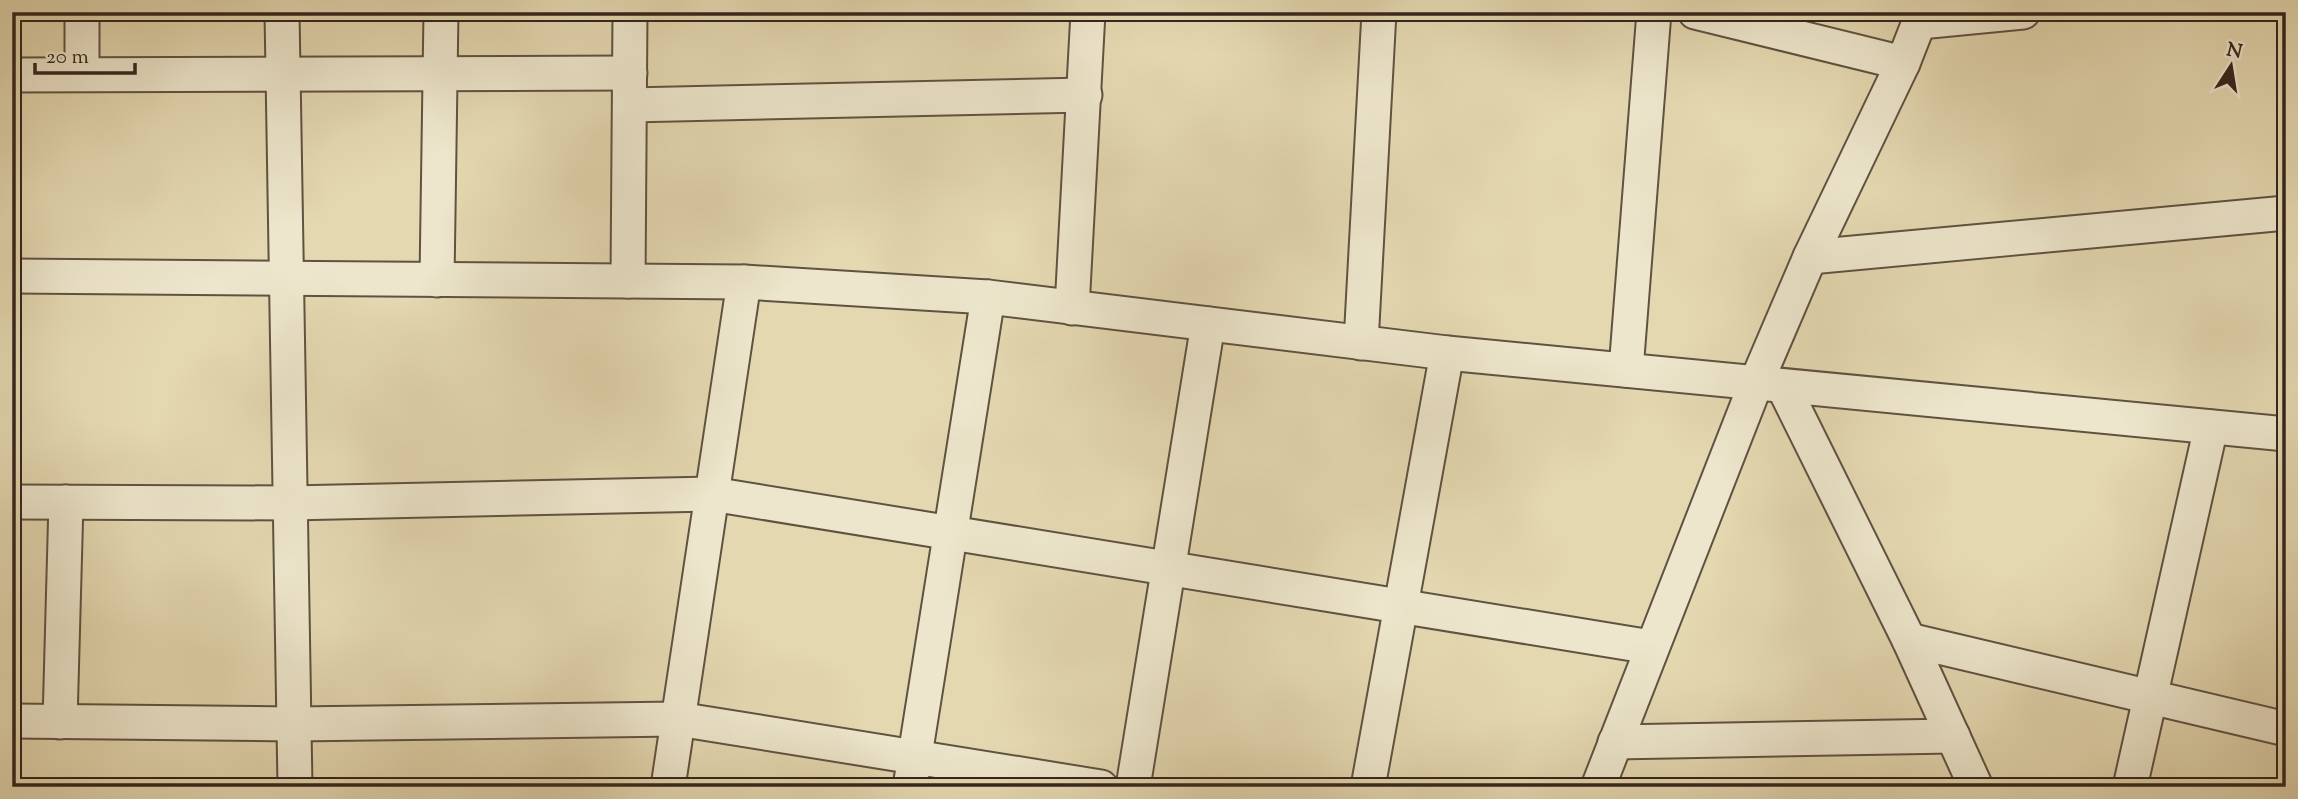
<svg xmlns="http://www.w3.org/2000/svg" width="2298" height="799" font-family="'Sorts Mill Goudy',serif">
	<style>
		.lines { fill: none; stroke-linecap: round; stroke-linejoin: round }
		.minor-casing { stroke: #605242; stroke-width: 37 }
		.minor { stroke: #ede6cc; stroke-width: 33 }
	</style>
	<rect width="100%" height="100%" fill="#e4d8b1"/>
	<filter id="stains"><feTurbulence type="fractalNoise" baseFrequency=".00286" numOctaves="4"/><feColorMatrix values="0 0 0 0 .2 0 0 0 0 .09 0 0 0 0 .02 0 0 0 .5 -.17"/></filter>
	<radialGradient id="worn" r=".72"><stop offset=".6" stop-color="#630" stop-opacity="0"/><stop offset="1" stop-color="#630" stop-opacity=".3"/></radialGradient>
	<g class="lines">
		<g class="minor-casing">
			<g id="minor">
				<polyline points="82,12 82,74"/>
				<polyline points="282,12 295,787"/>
				<polyline points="1695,12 1903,63"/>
				<polyline points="1920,22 2023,12"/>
				<polyline points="12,75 630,73"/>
				<polyline points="630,105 1085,95"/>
				<polyline points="1810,257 2286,213"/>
				<polyline points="12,276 744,282 988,297 1447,353 2286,434"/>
				<polyline points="437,280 441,12"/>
				<polyline points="628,281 630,12"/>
				<polyline points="1072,308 1088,12"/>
				<polyline points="1361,343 1379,12"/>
				<polyline points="1626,370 1654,12"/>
				<polyline points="1783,386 1909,640 1976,787"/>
				<polyline points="12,502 290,503 712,494 1651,647"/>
				<polyline points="1909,640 2286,729"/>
				<polyline points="12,721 294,724 678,719 1101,787"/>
				<polyline points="60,722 66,502"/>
				<polyline points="1615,742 1953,736"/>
				<polyline points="668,787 744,282"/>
				<polyline points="910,787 988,297"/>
				<polyline points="1133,787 1208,324"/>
				<polyline points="1368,787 1447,353"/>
				<polyline points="1598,787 1756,383 1810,257 1903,63 1923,12"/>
				<polyline points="2130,787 2211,427"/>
			</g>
		</g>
		<use href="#minor" class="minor"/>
	</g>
	<rect width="2298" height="799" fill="none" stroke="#e4d8b1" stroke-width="42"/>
	<rect x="14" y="14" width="2270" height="771" fill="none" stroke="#34251d" stroke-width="3.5"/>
	<rect x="21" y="21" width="2256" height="757" fill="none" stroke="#34251d" stroke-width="2"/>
	<g transform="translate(2231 66) rotate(12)" stroke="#ede6cc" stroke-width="5" paint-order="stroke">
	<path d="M0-5L12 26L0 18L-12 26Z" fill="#34251d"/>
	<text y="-10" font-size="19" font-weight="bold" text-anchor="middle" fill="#34251d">N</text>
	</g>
	<path d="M35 63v10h100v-10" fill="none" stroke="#34251d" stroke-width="3.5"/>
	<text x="46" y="63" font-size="21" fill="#34251d" stroke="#ede6cc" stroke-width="5" paint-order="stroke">20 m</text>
	<rect width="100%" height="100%" filter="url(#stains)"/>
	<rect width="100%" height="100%" fill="url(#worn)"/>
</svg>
